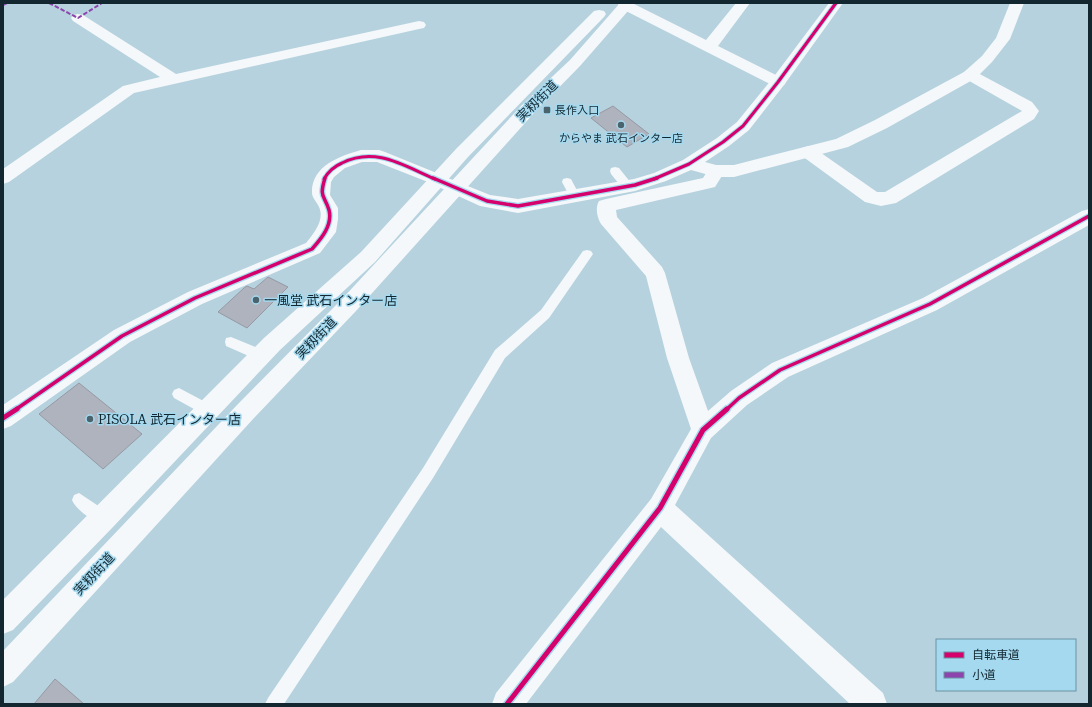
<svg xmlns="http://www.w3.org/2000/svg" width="1092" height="707" font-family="'Roboto Serif','Noto Sans JP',serif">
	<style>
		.building { fill: #afb3be; stroke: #9599a3 }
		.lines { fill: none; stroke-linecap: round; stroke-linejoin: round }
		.service { fill: #f4f8fa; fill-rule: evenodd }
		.minor { fill: #f4f8fa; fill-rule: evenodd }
		.tertiary { fill: #f4f8fa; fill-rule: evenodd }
		.primary { fill: #f4f8fa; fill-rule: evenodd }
		.quiet { stroke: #8e44ad; stroke-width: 2; stroke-dasharray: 4.5 2; stroke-linecap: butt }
		.cycleway-far2-casing { stroke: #a5d9ef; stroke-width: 5 }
		.cycleway-far1-casing { stroke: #a5d9ef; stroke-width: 6 }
		.cycleway-casing { stroke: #a5d9ef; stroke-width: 8 }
		.cycleway-far2 { stroke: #d6006c; stroke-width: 3 }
		.cycleway-far1 { stroke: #d6006c; stroke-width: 3.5 }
		.cycleway { stroke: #d6006c; stroke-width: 5 }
		.poi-dot { fill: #4b636d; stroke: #a5d9ef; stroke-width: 1.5 }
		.labels { text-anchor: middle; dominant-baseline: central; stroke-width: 3; stroke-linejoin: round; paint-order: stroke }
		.far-poi-label { font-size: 11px; fill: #122730; stroke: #a5d9ef; text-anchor: start }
		.street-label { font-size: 13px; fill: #122730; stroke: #a5d9ef }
		.poi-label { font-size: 13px; fill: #122730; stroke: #a5d9ef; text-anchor: start }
	</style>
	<rect width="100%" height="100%" fill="#b6d2de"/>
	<g class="building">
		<polygon points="613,106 649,134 627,147 591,118"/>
		<polygon points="268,277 288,287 247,328 218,312 244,288 247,286 254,289"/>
		<polygon points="79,383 142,434 103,469 39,414"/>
		<polygon points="55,679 84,704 34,704"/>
	</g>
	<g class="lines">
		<g class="service">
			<polygon points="615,167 619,168 631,183 632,186 631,189 623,189 611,174 610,171 611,168"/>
			<polygon points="567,178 571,179 580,196 579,199 571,199 562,182 563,179"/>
			<polygon points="587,250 591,251 593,254 591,257 549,318 505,358 433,478 284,704 265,704 268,698 423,468 495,350 541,310 583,251"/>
			<polygon points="231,337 265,351 267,355 265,359 260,361 226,346 225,342 226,338"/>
			<polygon points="179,388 213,406 215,410 213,414 208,416 203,414 174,398 172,394 174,390"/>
			<path d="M79,493L109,513L112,518L109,523L104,526C93,521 76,510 72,500L74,495Z"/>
		</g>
		<g class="minor">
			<polygon points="619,3 632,3 706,40 736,3 750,3 718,46 784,79 786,82 784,85 778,87 772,85 620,8 618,5"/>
			<polygon points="78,14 83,15 176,74 419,21 424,22 426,25 424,28 419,29 134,93 9,182 3,184 3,169 123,86 160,77 73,21 71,18 73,15"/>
			<polygon points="970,70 976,72 1032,102 1039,111 1034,119 896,203 881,206 865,202 802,156 799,152 802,148 808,146 814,148 877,192 885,192 1022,111 964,78 962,75 964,72"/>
			<path d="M361,150H379L385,152L444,176L447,180L444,184L438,186L377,162H362L345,168L334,177L331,182L330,195L338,208V219L336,232L320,253L202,304L130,342L11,426L3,429V405L114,330L188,292L306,243C314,233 325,220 319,207C317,202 312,198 312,193C311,166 340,156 361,150Z"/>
			<path d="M716,165L722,167L725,171L715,187L616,210L617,217L662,267L665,273L689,358L708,411L731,391L772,363L923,298L1082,211L1089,209V225L937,310L788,377L747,405L711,438L675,505L883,693L887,704H850L661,527L526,704H492L496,693L651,499L691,429L667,358L646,276L601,224C597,217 595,208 599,201L606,199L703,178L710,167Z"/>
		</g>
		<polygon class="tertiary" points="829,3 843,3 784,85 749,130 729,146 705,162 716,165 734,165 836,139 875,120 964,72 982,56 996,38 1010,3 1024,3 1010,39 992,62 976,78 887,128 848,147 734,177 716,177 691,170 666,181 635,191 518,213 480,206 432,184 429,180 432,176 438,174 490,195 518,199 634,179 654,173 683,160 717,138 737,122 772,79"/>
		<g class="primary">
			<polygon points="620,3 635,3 580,66 534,113 356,311 254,418 13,682 3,687 3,651 238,404 342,299 522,105 570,60"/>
			<polygon points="599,10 604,11 606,14 604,17 468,157 375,262 280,350 113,527 13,630 3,634 3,600 264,338 361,252 456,149 594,11"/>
		</g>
		<g class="quiet">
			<polyline points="49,3 78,18 102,3"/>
			<polyline points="3,5 7,3"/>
		</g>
		<g class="cycleway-far2-casing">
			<g id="cycleway-far2">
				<path d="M324,179C328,172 335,166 342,163C376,146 404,166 435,179"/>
				<polyline points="654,179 689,164 723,142 743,126 778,82 836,3"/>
			</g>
		</g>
		<g class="cycleway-far1-casing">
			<g id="cycleway-far1">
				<polyline points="433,178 487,201 518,206 635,185 657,178"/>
				<path d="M15,410L122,336L195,298L312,249C321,239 333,225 329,210C324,194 319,198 325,178"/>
				<polyline points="726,410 739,398 780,370 930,304 1089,216"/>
			</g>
		</g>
		<g class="cycleway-casing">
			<g id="cycleway">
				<polyline points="3,418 17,409"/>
				<polyline points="507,704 660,508 703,430 727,409"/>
			</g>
		</g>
		<use href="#cycleway-far2" class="cycleway-far2"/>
		<use href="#cycleway-far1" class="cycleway-far1"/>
		<use href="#cycleway" class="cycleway"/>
	</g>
	<g class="poi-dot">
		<rect x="543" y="106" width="8" height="8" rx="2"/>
		<circle cx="621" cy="125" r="4"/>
		<circle cx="256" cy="300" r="4"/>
		<circle cx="90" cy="419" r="4"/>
	</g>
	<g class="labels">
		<g class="far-poi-label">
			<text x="555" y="110">長作入口</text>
			<text x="621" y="138" text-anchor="middle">からやま 武石インター店</text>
		</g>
		<g class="street-label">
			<text transform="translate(537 101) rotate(-45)">実籾街道</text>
			<text transform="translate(316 338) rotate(-46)">実籾街道</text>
			<text transform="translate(94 574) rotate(-47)">実籾街道</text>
		</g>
		<g class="poi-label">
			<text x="264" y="300">一風堂 武石インター店</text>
			<text x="98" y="419">PISOLA 武石インター店</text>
		</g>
	</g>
	<rect width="1092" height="707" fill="none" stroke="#122730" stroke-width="8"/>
	<rect x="936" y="639" width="140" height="52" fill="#a5d9ef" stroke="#6a92a3"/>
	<rect x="944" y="652" width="20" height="6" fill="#d6006c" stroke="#6a92a3"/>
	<text x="972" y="659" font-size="12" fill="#122730">自転車道</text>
	<rect x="944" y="672" width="20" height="6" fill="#8e44ad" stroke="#6a92a3"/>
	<text x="972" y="679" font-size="12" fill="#122730">小道</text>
</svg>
